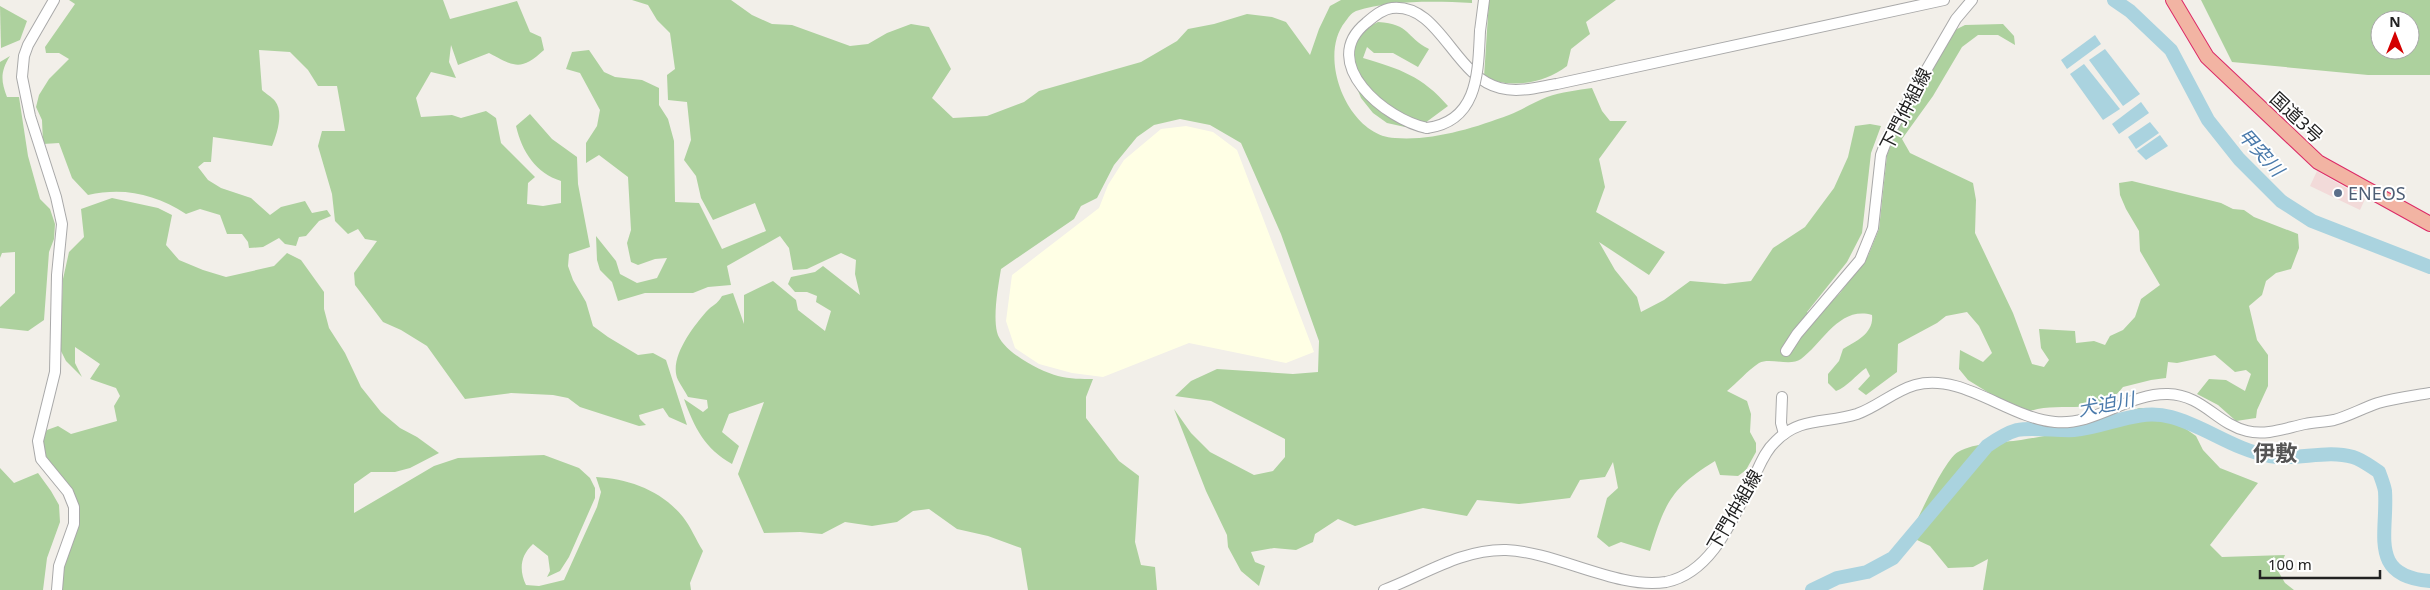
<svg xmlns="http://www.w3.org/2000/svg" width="2430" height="590" font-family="'Noto Sans','Noto Sans JP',sans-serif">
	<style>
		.commercial { fill: #f2dad9 }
		.education { fill: #ffffe5 }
		.forest { fill: #add19e; fill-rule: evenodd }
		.water { fill: #aad3df }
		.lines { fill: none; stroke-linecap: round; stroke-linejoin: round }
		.river { stroke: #aad3df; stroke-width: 14 }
		.tertiary-casing { stroke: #a9a9a9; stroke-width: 12 }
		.trunk-casing { stroke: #dc2a67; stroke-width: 16 }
		.tertiary { stroke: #fff; stroke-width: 10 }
		.trunk { stroke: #f2b4a3; stroke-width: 14 }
		.tertiary-bridge-casing { stroke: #a9a9a9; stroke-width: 12; stroke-linecap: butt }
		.tertiary-bridge { stroke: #fff; stroke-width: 10 }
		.service-dot { fill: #5c6f8a; stroke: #fff; stroke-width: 2 }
		.labels { text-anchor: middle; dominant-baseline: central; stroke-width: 4; stroke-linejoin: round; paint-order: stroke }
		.street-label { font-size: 18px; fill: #222; stroke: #fff }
		.service-label { font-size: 18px; fill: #4e5e75; stroke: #fff; text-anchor: start }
		.water-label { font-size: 19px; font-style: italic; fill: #4a7aab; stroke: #fff }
		.district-label { font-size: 22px; font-weight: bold; fill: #555; stroke: #fff }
	</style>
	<rect width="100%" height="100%" fill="#f2efe9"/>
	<polygon class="commercial" points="2317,171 2365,199 2360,210 2310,186"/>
	<polygon class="education" points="1186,126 1213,132 1237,150 1314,352 1286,363 1189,343 1103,377 1072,373 1039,364 1015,348 1006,321 1012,275 1099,208 1108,185 1124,160 1161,129"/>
	<g class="forest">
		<path d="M69,0H443L450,19L517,1L530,32L541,37L544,50C521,71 515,67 489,53L458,65L451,45L449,62L456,78L431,72L416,98L421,117L452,115L461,118L486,111L496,118L501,143L535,177L528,183L527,204L543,206L561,203V181C536,173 522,152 516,126L530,114L552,139L577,157L578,184L590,247L569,254L568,266L573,280L586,302L593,326L608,337L638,355L653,353L666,360L687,425L669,417L663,408L639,415L640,419L646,425L639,426L580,407L568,398L553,395L511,393L465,399L427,346L401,330L383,322L355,285L354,273L377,241L365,239L358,229L348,234L335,221L332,194L318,146L322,131H345L337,86H318L308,70L290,52L259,50L262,90C266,94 272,97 275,101C284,112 277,134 272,146L213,137L211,162H204L198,167L208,180L221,188L251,198L270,215L281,207L305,201L312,213L327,210L331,216L319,221L306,236L299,237L296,246L285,244L279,238L263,247L249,248L248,242L242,234H227L220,215L200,209L186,214C155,194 124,187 88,195L72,178L59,143L43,144L42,120L36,107L39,95L49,79L69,59L59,53H46L45,47L75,4Z"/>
		<path d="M632,0H731L752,15L772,24L792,25L850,46L868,44L887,33L911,24L929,27L951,69L932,98L953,118L987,116L1024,102L1039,91L1141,62L1177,41L1188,29L1214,24L1247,14L1272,17L1286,22L1310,55L1319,29L1330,6L1341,0H1472V3C1435,1 1390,0 1356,11C1351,13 1348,18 1345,22C1317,57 1348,136 1395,138C1433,141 1474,128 1509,115C1522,110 1534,102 1547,97C1561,92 1578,90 1592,88L1602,111L1610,121H1627L1599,159L1605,187L1596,212L1665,252L1649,275L1599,242L1615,270L1637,297L1641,312L1664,300L1690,281L1725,284L1751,281L1773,248L1805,227L1834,188L1848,157L1855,126L1870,124L1881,126L1871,153L1862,233L1847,262L1807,312L1809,314L1829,304L1840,293L1868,256L1879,229L1887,155L1895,135L1955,30L1965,25L2003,24L2014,36L2015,45L1998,35H1978L1962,47L1933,96L1902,139L1910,153L1973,183L1976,200L1975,233L2013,313L2032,364L2044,367L2049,360L2041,348L2039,329L2075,331L2076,343L2094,341L2105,345L2110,336L2123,330L2135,317L2141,299L2160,285L2140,251L2139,231L2126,209L2120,195L2119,183L2132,181L2221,203L2233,209L2244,210L2254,217L2298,234L2299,248L2291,269L2276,273L2266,281L2262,295L2249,306L2257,340L2268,355V386L2257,410L2256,418L2236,421L2218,405L2197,394L2209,379L2226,380L2245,391L2251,374L2246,370L2235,372L2215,355L2177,363L2168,362L2166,378L2151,380L2123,387C2100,420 2053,398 2023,414L1968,380L1959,369L1960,350L1983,362L1992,353L1979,326L1967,312L1946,316L1937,323L1898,344L1897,372L1866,395L1858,389L1870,376L1866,368C1856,375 1847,387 1836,391L1828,383V374L1839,361L1843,349C1857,341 1874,333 1872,315C1839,306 1823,343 1801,359C1790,367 1770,357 1759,363C1748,370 1737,383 1727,391L1747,401L1751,414L1750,432L1756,443V452L1746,470L1738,476L1720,475L1715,461C1671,488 1665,503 1650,551L1621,542L1609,547L1597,537L1607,498L1618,488L1613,462L1605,477L1580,480L1570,498L1519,504L1477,500L1467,516L1423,508L1355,526L1338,519L1315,534L1313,542L1296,550L1274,548L1251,552L1255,562L1265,566L1259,586L1241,571L1228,547L1227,535L1206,491L1174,409L1191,433L1210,452L1254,475L1273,471L1285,457V439L1211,401L1175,396L1191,381L1217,369L1293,374L1318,372L1319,341L1281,234L1241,143L1210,125L1180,119L1154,125L1137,137L1114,165L1097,198L1081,206L1074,219L1001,269C998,287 993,315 997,332C1001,351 1041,372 1058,376C1070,379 1082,379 1093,379L1086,397V418L1119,461L1139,476L1135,542L1141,565L1155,567L1157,590H1028L1021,548L988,536L957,529L929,509L913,511L897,522L872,526L845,522L822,534L800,532L764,533L738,474L764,402L729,414L722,432L739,446L732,464C705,449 694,427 684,399L703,412L708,408L707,400L688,397C685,391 681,386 678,380C668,359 693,327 706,312C712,305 717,305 722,296L733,293L744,324V295L773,281L796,300L798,310L825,331L831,311L816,302L817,296L807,292H795L788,284L791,277L815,272L823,266L860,295L855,274L856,260L841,253L807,269L793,270L789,248L780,236L727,266L731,285L708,287L693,293H645L618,301L612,282L600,270L597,260L596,236L616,261L620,274L637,283L657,278L667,258L655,259L638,265L631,262L627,243L631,230L628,177L599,155L586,163V143L597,126L600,110L580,73L566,69L572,52L589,50L604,72L615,77L642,80L659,88V105L668,119L674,141L675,202L699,203L722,249L766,231L755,203L713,220L701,198L696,176L684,160L691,140L687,102L668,100L667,75L675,69L670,33L657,20L648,5Z"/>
		<path d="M1489,0H1616L1586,22L1590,34L1571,49L1567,66C1543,84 1511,89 1484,77Z"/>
		<path d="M2201,0H2430V75H2368L2232,62ZM2380,20H2410V50H2380Z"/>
		<polygon points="0,6 27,21 20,40 1,48"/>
		<path d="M1378,22C1411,24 1405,37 1429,49L1418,67L1393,53H1374L1367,47L1363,58C1400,69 1422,76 1448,106L1425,123L1405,127L1387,123L1373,113L1361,98L1351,73L1354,41L1368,27Z"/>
		<path d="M10,56C0,72 1,81 7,97H19L28,156L40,199L50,209L55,224L54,239L49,252L44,320L28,331L0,328V307L15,293V252L2,253L0,258V62Z"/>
		<path d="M112,198L158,208L172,215L166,245L179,260L203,270L226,277L274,266L287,253L301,260L324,292V309L329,328L345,353L361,387L381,412L400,428L417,437L439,453L410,468L395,472H371L354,484V513L434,466L458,458L544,455L579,468L590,478L595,488V498L569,557L560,571L547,577L550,571L548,556L533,544C520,556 519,570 526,585L539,586L564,580L597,507L601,492L596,477C629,479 661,490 683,517C691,527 696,540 703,551L690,583L691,590H53C59,568 75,527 69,506C61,482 44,463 42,437L47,430L58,426L71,434L117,421L114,406L120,396L116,388L90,379L100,364L75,347V363L82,377L66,361L60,349L63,279L69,252L84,237L81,209Z"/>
		<path d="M2139,408H2156L2196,436L2203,450L2220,468L2258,483L2210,545L2222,557L2285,555L2278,571L2285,583L2294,590H1983L1988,559L1973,567L1948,568L1930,546L1917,540L1905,544C1915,526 1943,461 1958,452C1976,442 2001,443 2021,440C2061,434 2101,423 2139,408Z"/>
		<polygon points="0,468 14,483 38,473 51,491 59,505 60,522 47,558 43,590 0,590"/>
	</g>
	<g class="water">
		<polygon points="2095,35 2101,44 2067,69 2061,60"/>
		<polygon points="2105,49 2140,94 2123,106 2089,60"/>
		<polygon points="2084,64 2120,109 2103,120 2070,74"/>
		<polygon points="2141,102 2149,113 2119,134 2112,124"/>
		<polygon points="2150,122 2159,133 2136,149 2128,137"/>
		<polygon points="2160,135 2168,146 2146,160 2137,151"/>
	</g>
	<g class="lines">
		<g class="river">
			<polyline points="2114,0 2130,11 2171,50 2208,120 2239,159 2281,201 2312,221 2430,267"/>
			<path d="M1812,590L1837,578L1867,572L1893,558L1987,446C1997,439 2006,433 2017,430C2032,427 2058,431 2074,430C2108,427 2137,408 2171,417C2205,426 2234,450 2270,456C2297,461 2326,449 2353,457C2363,460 2371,467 2379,472C2381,478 2384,485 2385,491C2388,534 2368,576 2430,581"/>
		</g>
		<g class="tertiary-casing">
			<g id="tertiary">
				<polyline points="54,0 28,45 24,56 22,77 30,116 56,197 62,224 57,275 55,372 38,441 41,459 68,492 74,507 74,524 59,566 57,590"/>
				<polyline points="1480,31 1484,0"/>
				<path d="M1427,128C1386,120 1317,63 1366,23C1373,17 1382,9 1392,8C1440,3 1454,77 1500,88C1519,93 1539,87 1557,84L1944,0"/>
				<polyline points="1786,351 1797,334 1860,260 1873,228 1881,155 1889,134 1956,19 1972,0"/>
				<polyline points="1782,397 1781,423 1784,434"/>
				<path d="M1384,590C1424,575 1461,549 1506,550C1557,552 1618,590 1666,582C1714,572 1734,515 1754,477C1760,465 1765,451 1775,442C1800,416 1826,424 1857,414C1877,407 1894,391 1915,385C1962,372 2008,418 2055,422C2095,426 2128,393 2168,394C2203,395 2217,424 2247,431C2266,436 2286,428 2305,424C2314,422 2324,422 2334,420C2349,416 2363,408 2378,403C2395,398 2413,396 2430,393"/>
			</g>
		</g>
		<g class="trunk-casing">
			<polyline id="trunk" points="2173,0 2207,57 2318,162 2430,224"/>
		</g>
		<use href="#tertiary" class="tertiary"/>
		<use href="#trunk" class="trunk"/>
		<g class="tertiary-bridge-casing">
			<path id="tertiary-bridge" d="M1427,128C1479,121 1478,71 1480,31"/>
		</g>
		<use href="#tertiary-bridge" class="tertiary-bridge"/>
	</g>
	<circle class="service-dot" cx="2338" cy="193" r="5"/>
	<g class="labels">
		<g class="street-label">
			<text transform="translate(1905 109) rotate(-63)">下門仲組線</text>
			<text transform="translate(2297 117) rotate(43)">国道3号</text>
			<text transform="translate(1734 510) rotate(-60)">下門仲組線</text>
		</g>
		<g class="service-label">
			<text x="2348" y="193">ENEOS</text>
		</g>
		<g class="water-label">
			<text transform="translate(2261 152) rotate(48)">甲突川</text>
			<text transform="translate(2106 404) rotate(-11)">犬迫川</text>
		</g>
		<g class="district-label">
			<text x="2275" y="452">伊敷</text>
		</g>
	</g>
	<g transform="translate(2395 35)"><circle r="24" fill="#ffffff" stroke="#a7a7a7"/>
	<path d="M0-4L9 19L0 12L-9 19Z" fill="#d40000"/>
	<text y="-8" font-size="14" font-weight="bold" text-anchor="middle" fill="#222222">N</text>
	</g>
	<path d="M2260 570v8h120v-8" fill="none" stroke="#222222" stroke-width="2.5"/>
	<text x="2268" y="570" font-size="15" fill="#222222" stroke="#ffffff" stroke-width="4" paint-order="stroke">100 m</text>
</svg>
